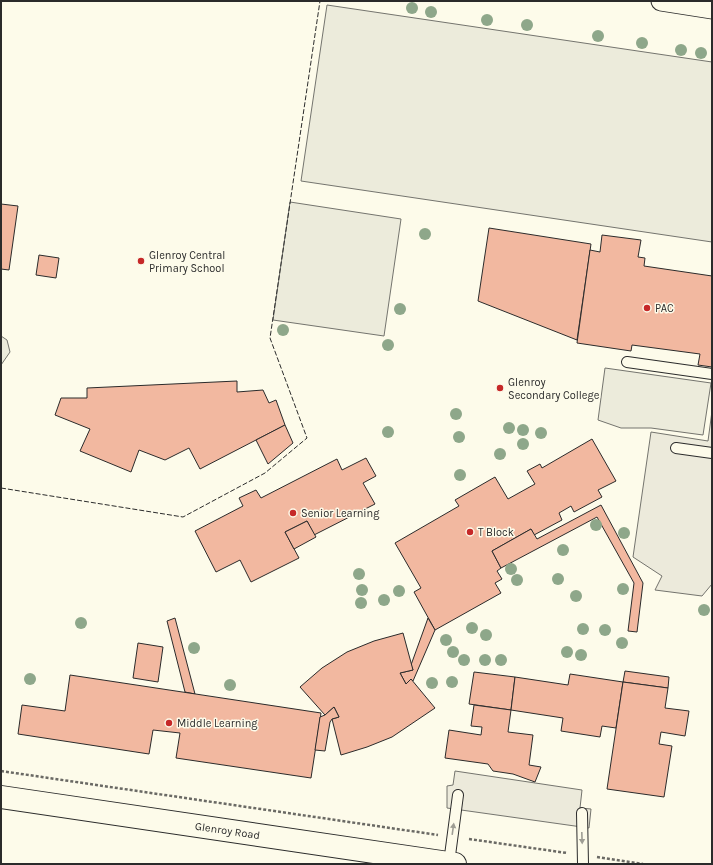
<svg xmlns="http://www.w3.org/2000/svg" width="713" height="865" font-family="Karla,sans-serif">
	<style>
		.green { fill: #ecebdb; stroke: #74746e }
		.parking { fill: #eceadb; stroke: #74746e }
		.building { fill: #f2b8a0; stroke: #2b2b2b }
		.lines { fill: none; stroke-linecap: round; stroke-linejoin: round }
		.lane-casing { stroke: #2b2b2b; stroke-width: 12 }
		.street-casing { stroke: #2b2b2b; stroke-width: 21 }
		.secondary-casing { stroke: #2b2b2b; stroke-width: 24 }
		.path { stroke: #6a6964; stroke-width: 2.5; stroke-dasharray: 3 2; stroke-linecap: butt }
		.lane { stroke: #fdfbea; stroke-width: 10 }
		.street { stroke: #fdfbea; stroke-width: 19 }
		.secondary { stroke: #fdfbea; stroke-width: 22 }
		.fence { stroke: #2b2b2b; stroke-width: 1; stroke-dasharray: 5 2; stroke-linecap: butt }
		.tree { fill: #8ea78a }
		.oneway { fill: #9e9d94 }
		.poi-dot { fill: #c62828; stroke: #fdfbea; stroke-width: 1.5 }
		.labels { text-anchor: middle; dominant-baseline: central; stroke-width: 3; stroke-linejoin: round; paint-order: stroke }
		.poi-label { font-size: 11px; fill: #2b2b2b; stroke: #fdfbea; text-anchor: start }
		.street-label { font-size: 11px; fill: #2b2b2b; stroke: #fdfbea }
	</style>
	<rect width="100%" height="100%" fill="#fdfbea"/>
	<g class="green">
		<polygon points="327,5 712,62 712,242 301,181"/>
		<polygon points="290,202 401,219 384,336 273,320"/>
		<polygon points="1,336 7,340 10,352 1,365"/>
		<polygon points="605,368 711,383 703,435 651,428 621,428 598,420"/>
	</g>
	<g class="parking">
		<polygon points="712,411 712,584 702,596 655,590 662,576 633,557 651,432 708,441"/>
		<polygon points="455,771 582,790 580,808 591,809 589,828 447,808 447,786 453,785"/>
	</g>
	<g class="building">
		<polygon points="1,204 18,206 9,270 1,269"/>
		<polygon points="489,228 591,244 577,340 478,301"/>
		<polygon points="602,235 641,240 638,257 645,258 644,266 712,276 712,367 698,365 700,354 632,345 631,351 577,343 590,250 600,252"/>
		<polygon points="39,255 59,258 56,278 36,275"/>
		<polygon points="237,381 237,392 263,390 269,403 276,400 285,425 200,469 189,448 165,460 139,450 131,472 80,451 90,429 55,415 61,398 87,398 87,388"/>
		<polygon points="285,425 293,443 268,464 256,440"/>
		<polygon points="592,439 616,481 598,490 602,497 574,512 571,506 559,513 562,520 534,535 531,529 492,551 501,568 497,571 502,579 495,583 501,593 435,630 414,592 421,588 395,543 459,506 455,500 495,477 508,499 535,484 527,471 540,464 542,468"/>
		<polygon points="366,458 376,476 363,483 375,504 314,535 307,521 285,532 299,558 251,582 240,560 216,572 195,531 243,506 239,498 256,490 261,498 337,459 342,470"/>
		<polygon points="601,505 643,583 637,632 628,631 634,583 597,517 501,568 492,551 531,529 537,539"/>
		<polygon points="307,521 316,537 294,549 285,532"/>
		<polygon points="175,618 195,694 185,692 167,621"/>
		<polygon points="428,618 435,630 413,681 411,679 406,684 400,673 413,670 411,665"/>
		<polygon points="403,633 413,670 400,673 406,684 411,679 435,708 392,737 367,747 341,755 332,719 339,717 334,707 325,715 300,687 322,668 347,652 374,641"/>
		<polygon points="138,643 163,647 158,682 133,678"/>
		<polygon points="625,671 669,677 668,688 623,682"/>
		<polygon points="474,672 515,677 511,710 469,704"/>
		<polygon points="570,674 623,682 616,728 602,726 600,737 561,731 563,718 511,710 515,677 568,685"/>
		<polygon points="70,675 321,713 311,778 176,758 180,733 153,730 149,754 18,734 22,705 65,711"/>
		<polygon points="623,682 668,688 665,708 689,711 685,736 661,732 659,744 672,746 664,797 607,789"/>
		<polygon points="474,705 511,710 508,732 533,735 529,765 541,767 535,782 513,774 493,771 488,764 445,758 449,730 481,735 482,727 471,726"/>
		<polygon points="334,707 339,717 332,719 330,722 325,751 315,750 320,717 325,715"/>
	</g>
	<g class="lines">
		<g class="lane-casing">
			<g id="lane">
				<polyline points="627,362 712,374"/>
				<polyline points="676,448 712,453"/>
				<polyline points="582,813 583,864"/>
				<polyline points="449,863 458,795"/>
			</g>
		</g>
		<g class="street-casing">
			<polyline id="street" points="661,1 712,9"/>
		</g>
		<g class="secondary-casing">
			<g id="secondary">
				<path id="s1" d="M1,797L455,864"/>
			</g>
		</g>
		<g class="path">
			<polyline points="1,771 438,835"/>
			<polyline points="469,839 567,853"/>
			<polyline points="597,857 643,864"/>
		</g>
		<use href="#lane" class="lane"/>
		<use href="#street" class="street"/>
		<use href="#secondary" class="secondary"/>
		<polyline class="fence" points="1,488 183,517 265,473 307,438 270,338 320,1"/>
	</g>
	<g class="tree">
		<circle cx="412" cy="8" r="6"/>
		<circle cx="431" cy="12" r="6"/>
		<circle cx="487" cy="20" r="6"/>
		<circle cx="527" cy="25" r="6"/>
		<circle cx="598" cy="36" r="6"/>
		<circle cx="642" cy="43" r="6"/>
		<circle cx="681" cy="50" r="6"/>
		<circle cx="701" cy="53" r="6"/>
		<circle cx="425" cy="234" r="6"/>
		<circle cx="400" cy="309" r="6"/>
		<circle cx="283" cy="330" r="6"/>
		<circle cx="388" cy="345" r="6"/>
		<circle cx="456" cy="414" r="6"/>
		<circle cx="509" cy="428" r="6"/>
		<circle cx="523" cy="430" r="6"/>
		<circle cx="388" cy="432" r="6"/>
		<circle cx="541" cy="433" r="6"/>
		<circle cx="459" cy="437" r="6"/>
		<circle cx="523" cy="444" r="6"/>
		<circle cx="500" cy="454" r="6"/>
		<circle cx="460" cy="475" r="6"/>
		<circle cx="596" cy="525" r="6"/>
		<circle cx="624" cy="533" r="6"/>
		<circle cx="563" cy="550" r="6"/>
		<circle cx="511" cy="569" r="6"/>
		<circle cx="359" cy="574" r="6"/>
		<circle cx="558" cy="579" r="6"/>
		<circle cx="517" cy="580" r="6"/>
		<circle cx="623" cy="589" r="6"/>
		<circle cx="362" cy="590" r="6"/>
		<circle cx="399" cy="591" r="6"/>
		<circle cx="576" cy="596" r="6"/>
		<circle cx="384" cy="600" r="6"/>
		<circle cx="361" cy="603" r="6"/>
		<circle cx="704" cy="610" r="6"/>
		<circle cx="81" cy="623" r="6"/>
		<circle cx="472" cy="628" r="6"/>
		<circle cx="583" cy="629" r="6"/>
		<circle cx="605" cy="630" r="6"/>
		<circle cx="486" cy="635" r="6"/>
		<circle cx="446" cy="640" r="6"/>
		<circle cx="622" cy="643" r="6"/>
		<circle cx="194" cy="648" r="6"/>
		<circle cx="453" cy="652" r="6"/>
		<circle cx="567" cy="652" r="6"/>
		<circle cx="581" cy="655" r="6"/>
		<circle cx="464" cy="660" r="6"/>
		<circle cx="485" cy="660" r="6"/>
		<circle cx="501" cy="660" r="6"/>
		<circle cx="30" cy="679" r="6"/>
		<circle cx="452" cy="682" r="6"/>
		<circle cx="432" cy="683" r="6"/>
		<circle cx="230" cy="685" r="6"/>
	</g>
	<defs><path id="oneway-solid" d="M-6-.8H1V-3.2L6.5 0L1 3.2V.8H-6Z"/></defs>
	<g class="oneway">
		<use href="#oneway-solid" transform="translate(453 829) rotate(-82)"/>
		<use href="#oneway-solid" transform="translate(582 838) rotate(88)"/>
	</g>
	<g class="poi-dot">
		<circle cx="141" cy="261" r="4"/>
		<circle cx="647" cy="308" r="4"/>
		<circle cx="500" cy="388" r="4"/>
		<circle cx="293" cy="513" r="4"/>
		<circle cx="470" cy="532" r="4"/>
		<circle cx="169" cy="723" r="4"/>
	</g>
	<g class="labels">
		<g class="poi-label">
			<text x="149" y="255">Glenroy Central<tspan x="149" dy="13">Primary School</tspan></text>
			<text x="655" y="308">PAC</text>
			<text x="508" y="382">Glenroy<tspan x="508" dy="13">Secondary College</tspan></text>
			<text x="301" y="513">Senior Learning</text>
			<text x="478" y="532">T Block</text>
			<text x="177" y="723">Middle Learning</text>
		</g>
		<g class="street-label">
			<text stroke="none"><textPath href="#s1" startOffset="229">Glenroy Road</textPath></text>
		</g>
	</g>
	<rect width="713" height="865" fill="none" stroke="#2b2b2b" stroke-width="4"/>
</svg>
